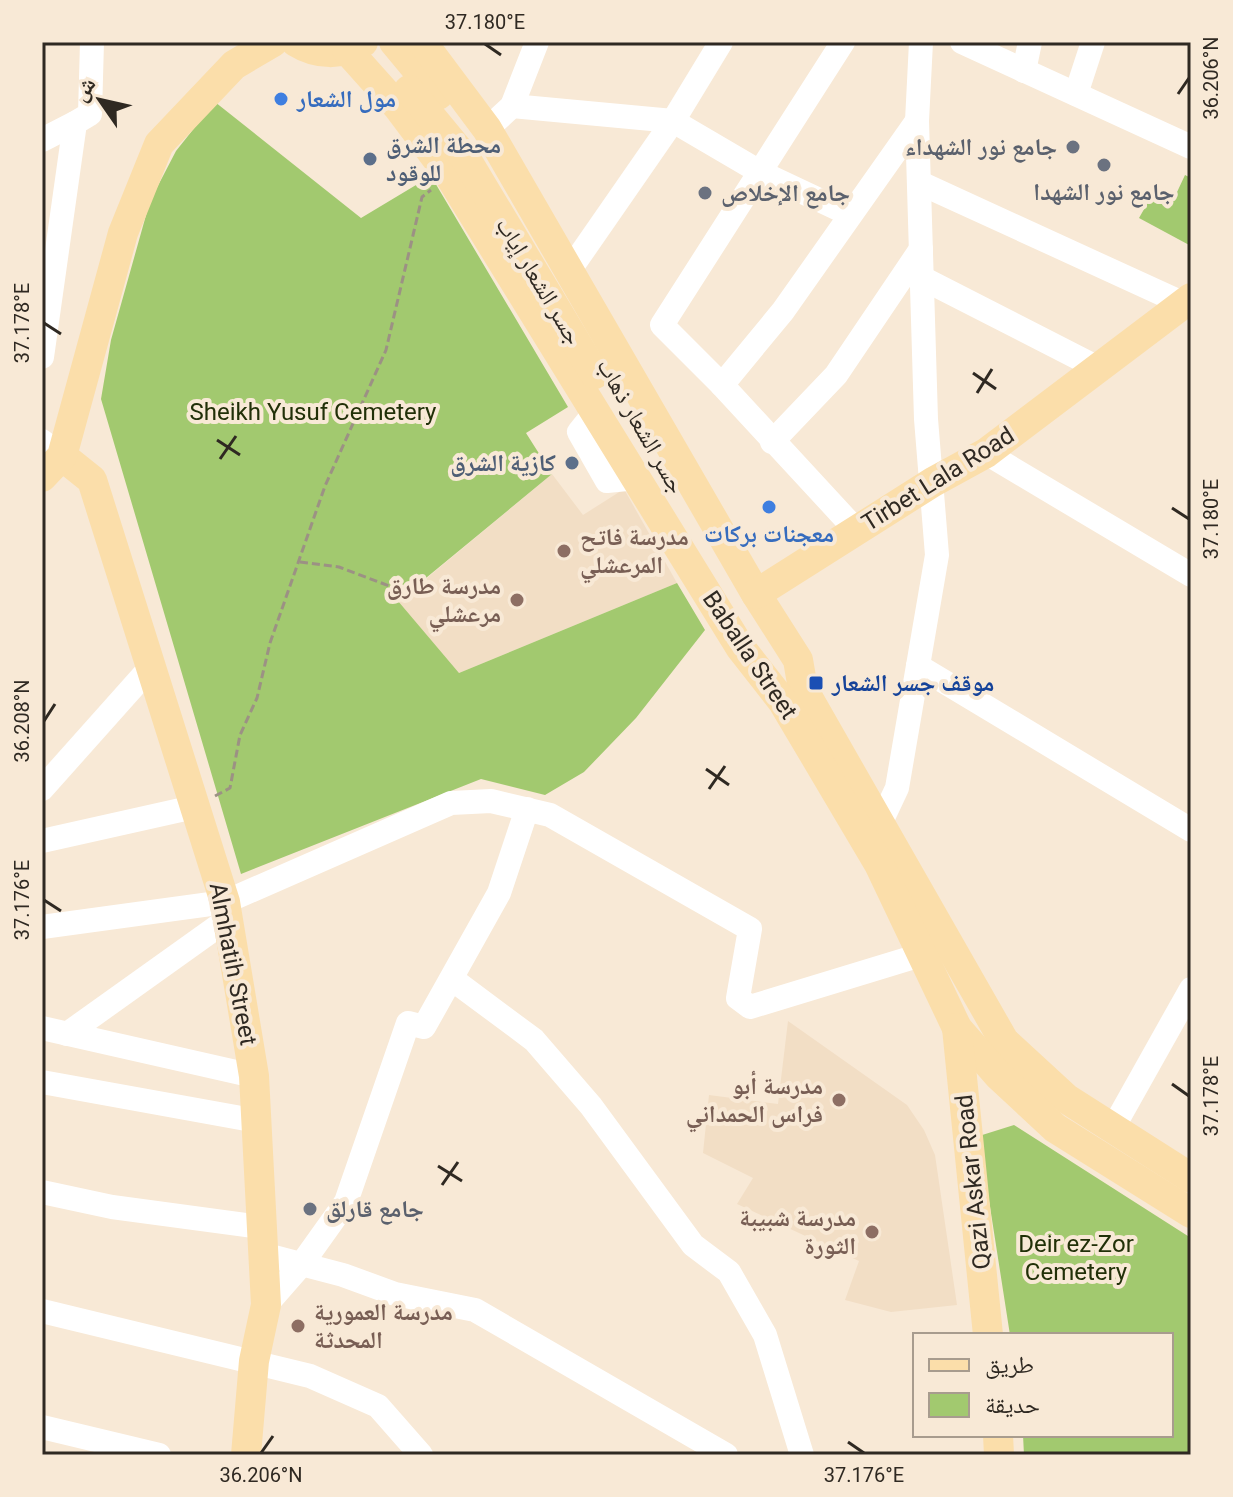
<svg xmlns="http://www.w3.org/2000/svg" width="1233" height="1497" font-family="Roboto,'Noto Naskh Arabic',sans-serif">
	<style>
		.built { fill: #f2dec5 }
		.green { fill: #a2c96f }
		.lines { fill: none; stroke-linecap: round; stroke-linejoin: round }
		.path { stroke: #9c9184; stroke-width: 3; stroke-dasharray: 8 4; stroke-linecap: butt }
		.minor { stroke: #fff; stroke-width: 24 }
		.major { stroke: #fbdeaa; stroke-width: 30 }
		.ticks { fill: none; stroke: #2f2922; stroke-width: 3 }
		.shop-dot { fill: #3f7fe0; stroke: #f8e9d6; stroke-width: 3 }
		.worship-dot { fill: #6b7280; stroke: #f8e9d6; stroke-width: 3 }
		.service-dot { fill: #5c6f8a; stroke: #f8e9d6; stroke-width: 3 }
		.education-dot { fill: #8d6e63; stroke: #f8e9d6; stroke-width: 3 }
		.transit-dot { fill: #1a4fb4; stroke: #f8e9d6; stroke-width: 3 }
		.labels { text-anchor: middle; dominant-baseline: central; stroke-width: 8; stroke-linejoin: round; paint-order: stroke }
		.shop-label { font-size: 24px; font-weight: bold; fill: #366cbe; stroke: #f8e9d6; text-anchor: start }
		.service-label { font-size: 24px; font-weight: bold; fill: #4e5e75; stroke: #f8e9d6; text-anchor: start }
		.worship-label { font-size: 24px; font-weight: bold; fill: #5b616d; stroke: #f8e9d6; text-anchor: start }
		.street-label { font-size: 24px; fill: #2f2922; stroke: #f8e9d6 }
		.park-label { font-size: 24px; fill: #213008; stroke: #f8e9d6 }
		.education-label { font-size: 24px; font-weight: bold; fill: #785e54; stroke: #f8e9d6; text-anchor: end }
		.transit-label { font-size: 24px; font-weight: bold; fill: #164399; stroke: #f8e9d6; text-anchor: start }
		.neatline { fill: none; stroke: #2f2922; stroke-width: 3 }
		.ticks-label { font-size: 20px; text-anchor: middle; fill: #2f2922 }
	</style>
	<rect width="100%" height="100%" fill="#f8e9d6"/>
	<g class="built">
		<polygon points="552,474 583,515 624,489 677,583 459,673 398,602"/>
		<polygon points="788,1021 907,1105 924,1130 935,1155 957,1305 891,1312 845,1300 859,1261 737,1204 753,1178 703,1153 709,1095 778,1104"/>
	</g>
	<g class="green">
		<polygon points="215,102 361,218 431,176 568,407 526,433 552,474 398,601 459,673 677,583 705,630 636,718 584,772 545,795 481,779 241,874 101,399 111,340 150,201 176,151"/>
		<polygon points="1185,175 1191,178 1191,246 1139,218 1151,197 1171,205"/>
		<polygon points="1014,1125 1191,1238 1191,1455 1024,1455 1023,1435 1171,1435 1171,1335 1010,1335 979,1136"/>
	</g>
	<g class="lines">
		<g class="path">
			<polyline points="300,562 339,567 392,587 412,587"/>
			<polyline points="215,796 230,788 240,735 257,698 270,643 325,486 386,350 422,197 431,190"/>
		</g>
		<g class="minor">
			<polyline points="843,42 662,325 722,385 856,530"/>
			<polyline points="962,42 1191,147"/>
			<polyline points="1024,71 1030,42"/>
			<polyline points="1076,94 1093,42"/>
			<polyline points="512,106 673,121 760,172 849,214"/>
			<polyline points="487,129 512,106 537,42"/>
			<polyline points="42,140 75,123"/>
			<polyline points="920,183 1182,303"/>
			<polyline points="569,271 673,121 721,42"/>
			<polyline points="922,278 1098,368"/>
			<polyline points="42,357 75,123 90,114 92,42"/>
			<polyline points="722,385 783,311 917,121"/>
			<polyline points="595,412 579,432 607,481 637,478"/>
			<polyline points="42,441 62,456"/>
			<polyline points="772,442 836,375 921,249"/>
			<polyline points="986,453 1191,575"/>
			<polyline points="918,666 1191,830"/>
			<polyline points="42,789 149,669"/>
			<polyline points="881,822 897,788 937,555 926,419 917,121 921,42"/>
			<polyline points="42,841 194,807"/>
			<polyline points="42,927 225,902 451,803 491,801 550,815 750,929 738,998 750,1007 924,954"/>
			<polyline points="452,979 534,1040 591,1106 693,1245 729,1272 765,1335 802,1455"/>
			<polyline points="42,1028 254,1076"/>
			<polyline points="67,1034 228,919"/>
			<polyline points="42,1082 257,1121"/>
			<polyline points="1113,1128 1191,989"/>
			<polyline points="42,1192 112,1207 260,1227"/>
			<polyline points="263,1254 343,1275 395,1294 475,1310 726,1455"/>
			<polyline points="266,1305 301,1265 346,1202 408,1023 424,1027 499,893 527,809"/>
			<polyline points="42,1311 310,1376 378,1406 421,1455"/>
			<polyline points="42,1427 159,1455"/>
		</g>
		<g class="major">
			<path d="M296,42C317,55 342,56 363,42"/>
			<polyline points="394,42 438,95"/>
			<polyline points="422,42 487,129 756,594 798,660 803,689 1004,1041 1067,1099 1191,1178"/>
			<polyline points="347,50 398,107 449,175 740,647 783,702 879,864 957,1028 998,1075 1055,1128 1191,1213"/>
			<polyline points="409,90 466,159 595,374"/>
			<polyline points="62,456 92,480 225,902 254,1076 266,1305 254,1361 246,1455"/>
			<polyline points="42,477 62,456 123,233 159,144 234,65 273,42"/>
			<polyline points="756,594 933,482 986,453 1191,298"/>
			<polyline points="957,1028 988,1335"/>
			<polyline points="998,1435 999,1455"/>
		</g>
	</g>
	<path class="ticks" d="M485,44L501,55M1178,94L1189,78M44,323L61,334M973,373L996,389M977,393L992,369M217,440L240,455M220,459L236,436M1172,508L1189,519M44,721L55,704M706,769L729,785M709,789L725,766M44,900L61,911M1172,1084L1189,1096M438,1166L462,1181M442,1185L458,1162M848,1442L864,1453M261,1453L273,1436"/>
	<g class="shop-dot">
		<circle cx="281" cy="99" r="8"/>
		<circle cx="769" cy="507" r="8"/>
	</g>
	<g class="worship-dot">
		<circle cx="1073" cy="147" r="8"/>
		<circle cx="1104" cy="165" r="8"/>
		<circle cx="705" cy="193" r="8"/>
		<circle cx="310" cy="1209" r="8"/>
	</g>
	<g class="service-dot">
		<circle cx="370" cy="159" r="8"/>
		<circle cx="572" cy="463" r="8"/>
	</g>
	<g class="education-dot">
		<circle cx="564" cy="551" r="8"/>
		<circle cx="517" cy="600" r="8"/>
		<circle cx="839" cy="1100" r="8"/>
		<circle cx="872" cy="1232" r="8"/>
		<circle cx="298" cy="1326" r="8"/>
	</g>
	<rect class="transit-dot" x="808" y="675" width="16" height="16" rx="4"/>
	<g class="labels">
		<g class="shop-label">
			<text x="297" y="99">مول الشعار</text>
			<text x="769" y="534" text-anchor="middle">معجنات بركات</text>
		</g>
		<g class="service-label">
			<text x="386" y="145">محطة الشرق<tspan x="386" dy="28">للوقود</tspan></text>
			<text x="556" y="463" text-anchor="end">كازية الشرق</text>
		</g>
		<g class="worship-label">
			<text x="1057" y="147" text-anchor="end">جامع نور الشهداء</text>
			<text x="1104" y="192" text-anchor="middle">جامع نور الشهدا</text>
			<text x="721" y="193">جامع الإخلاص</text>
			<text x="326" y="1209">جامع قارلق</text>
		</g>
		<g class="street-label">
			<text transform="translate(539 281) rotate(59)">جسر الشعار إياب</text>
			<text transform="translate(641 426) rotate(60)">جسر الشعار ذهاب</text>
			<text transform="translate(938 479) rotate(-32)">Tirbet Lala Road</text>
			<text transform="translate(750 655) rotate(56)">Baballa Street</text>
			<text transform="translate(233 964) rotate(79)">Almhatih Street</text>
			<text transform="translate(973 1182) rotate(-96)">Qazi Askar Road</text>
		</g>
		<g class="park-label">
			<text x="313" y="412">Sheikh Yusuf Cemetery</text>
			<text x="1076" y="1244">Deir ez-Zor<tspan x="1076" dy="28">Cemetery</tspan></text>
		</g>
		<g class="education-label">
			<text x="580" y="537" text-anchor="start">مدرسة فاتح<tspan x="580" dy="28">المرعشلي</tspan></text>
			<text x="501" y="586">مدرسة طارق<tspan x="501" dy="28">مرعشلي</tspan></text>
			<text x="823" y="1086">مدرسة أبو<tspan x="823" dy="28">فراس الحمداني</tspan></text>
			<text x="856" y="1218">مدرسة شبيبة<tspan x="856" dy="28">الثورة</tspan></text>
			<text x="314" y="1312" text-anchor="start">مدرسة العمورية<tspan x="314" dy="28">المحدثة</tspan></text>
		</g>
		<g class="transit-label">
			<text x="832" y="683">موقف جسر الشعار</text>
		</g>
	</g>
	<rect width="1233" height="1497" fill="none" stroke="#f8e9d6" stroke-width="88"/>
	<rect x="913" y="1333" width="260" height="104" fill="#f8e9d6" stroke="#a89c8e" stroke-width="2"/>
	<rect x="929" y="1359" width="40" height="12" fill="#fbdeaa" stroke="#a89c8e" stroke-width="2"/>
	<text x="985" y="1373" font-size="24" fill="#2f2922">طريق</text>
	<rect x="929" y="1393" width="40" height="24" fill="#a2c96f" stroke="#a89c8e" stroke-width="2"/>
	<text x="985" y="1413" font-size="24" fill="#2f2922">حديقة</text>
	<g transform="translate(100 100) rotate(304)" stroke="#f8e9d6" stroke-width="6" paint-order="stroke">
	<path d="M0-6L14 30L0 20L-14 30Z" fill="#2f2922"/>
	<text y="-12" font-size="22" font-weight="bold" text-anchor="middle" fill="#2f2922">ش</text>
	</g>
	<rect x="44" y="44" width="1145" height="1409" class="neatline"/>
	<g class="ticks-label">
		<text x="485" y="29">37.180°E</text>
		<text transform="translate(1211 78) rotate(-90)" y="7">36.206°N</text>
		<text transform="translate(22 323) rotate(-90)" y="7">37.178°E</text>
		<text transform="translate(1211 519) rotate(-90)" y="7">37.180°E</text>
		<text transform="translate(22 721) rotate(-90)" y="7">36.208°N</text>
		<text transform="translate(22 900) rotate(-90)" y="7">37.176°E</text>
		<text transform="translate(1211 1096) rotate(-90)" y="7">37.178°E</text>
		<text x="261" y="1482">36.206°N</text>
		<text x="864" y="1482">37.176°E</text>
	</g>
</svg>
